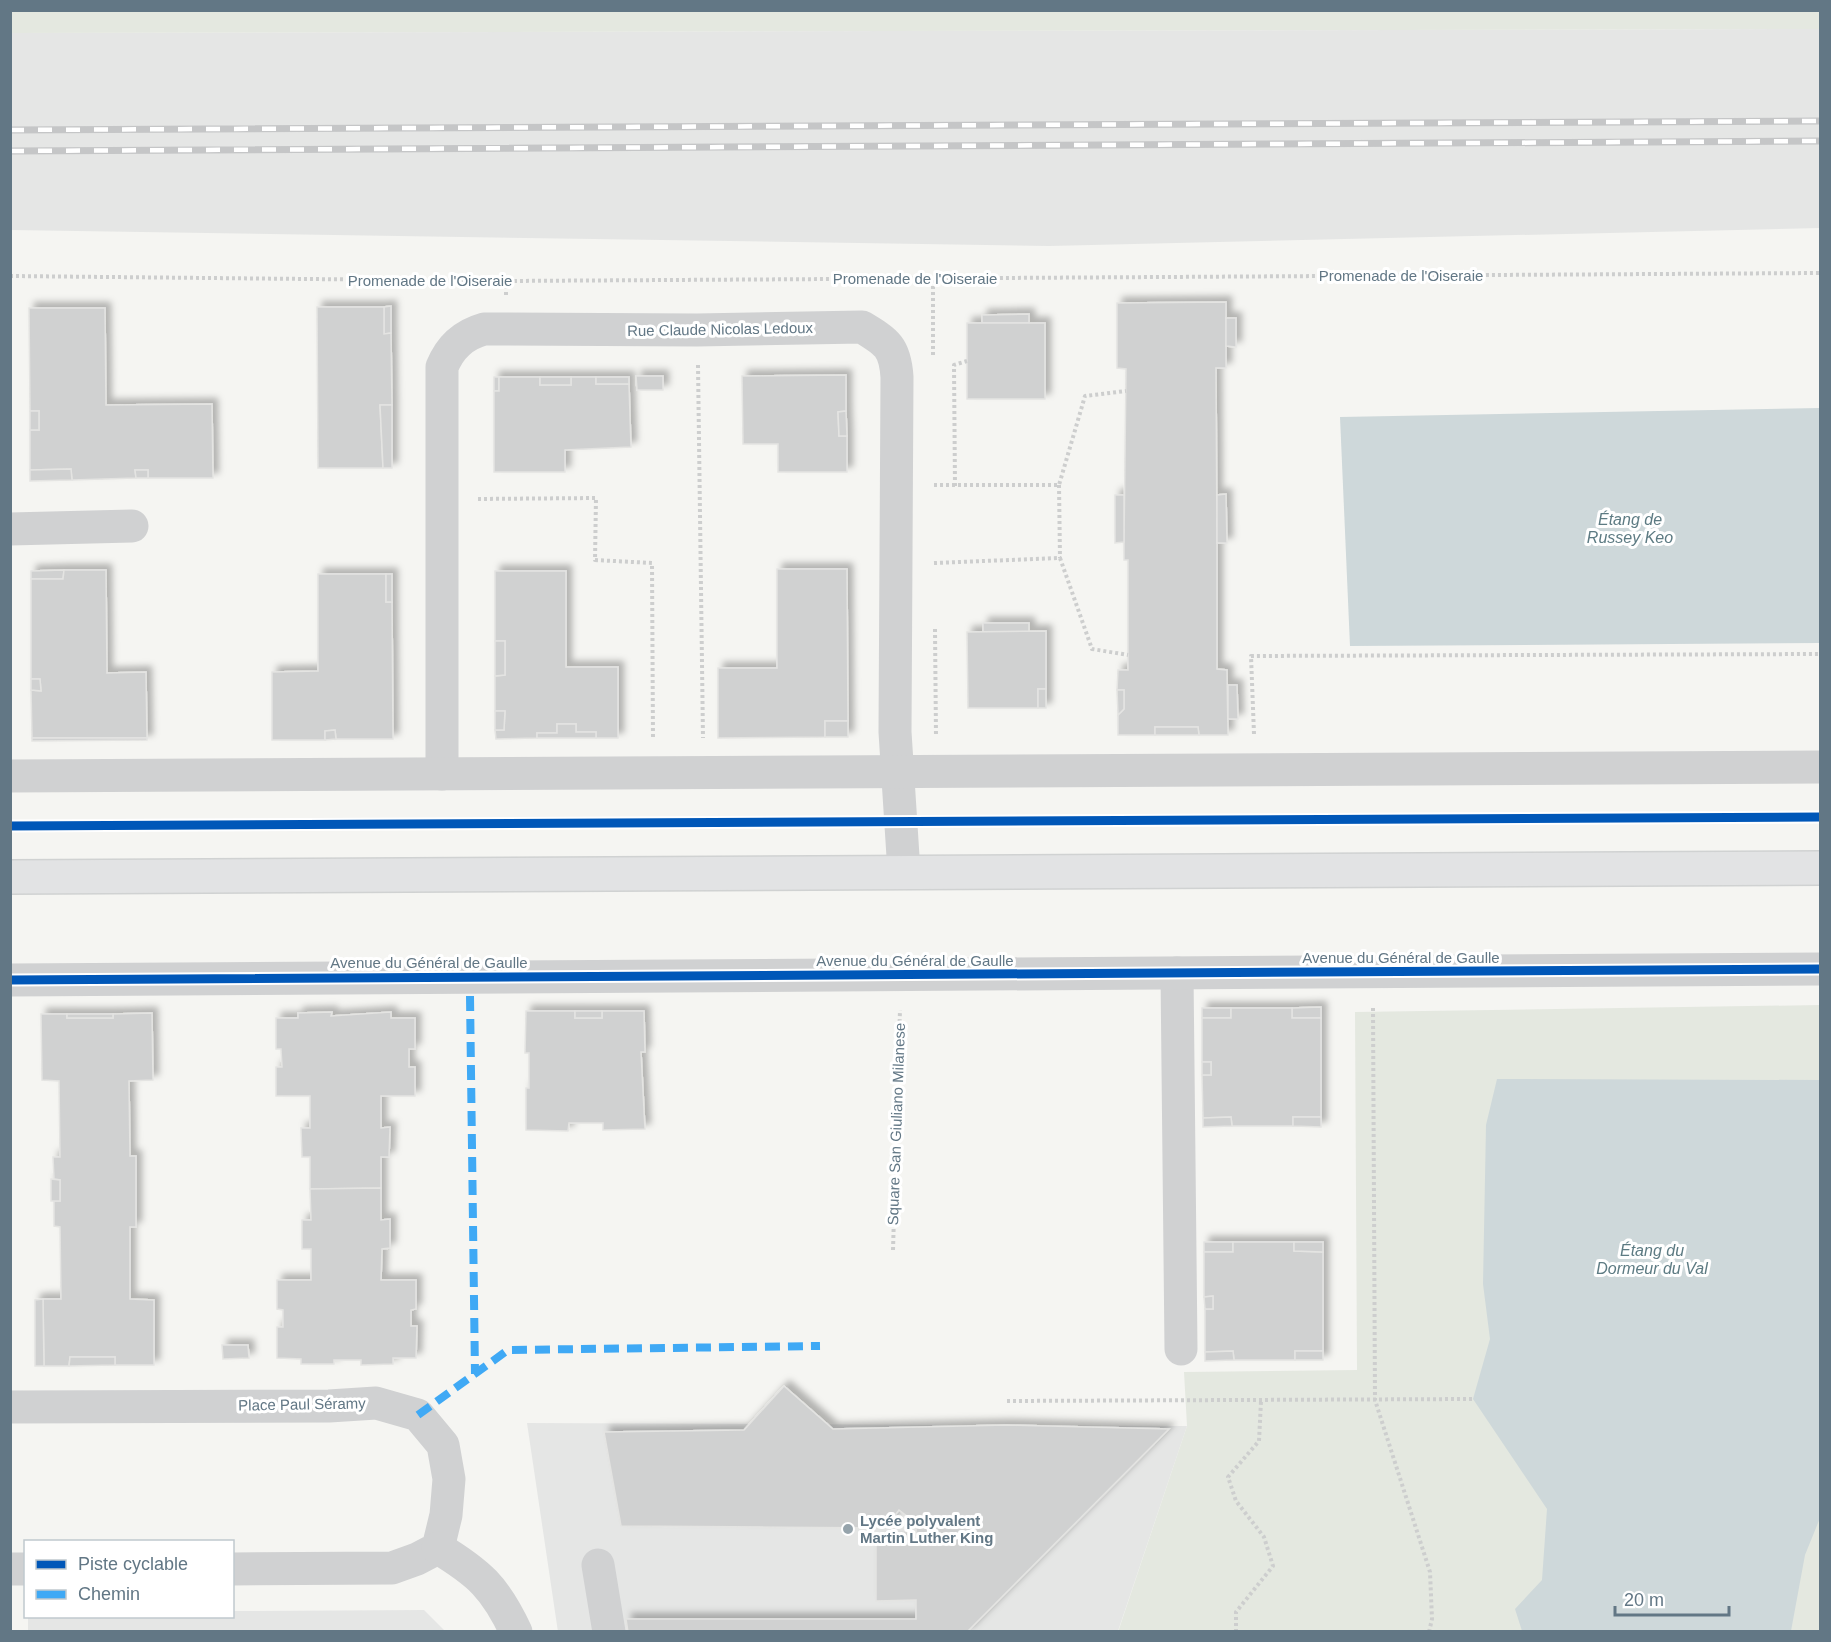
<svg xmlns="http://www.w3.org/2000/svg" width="1831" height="1642" font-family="Arial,sans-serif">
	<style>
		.built { fill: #e5e6e5 }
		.green { fill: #e4e8e0 }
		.water { fill: #ced8da }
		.building { fill: #d0d1d1; stroke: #e4e4e2; stroke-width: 1.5; filter: url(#shadow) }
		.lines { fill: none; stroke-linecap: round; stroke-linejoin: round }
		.major-casing { stroke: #d0d2d2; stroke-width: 36 }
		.path { stroke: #cdcece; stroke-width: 4; stroke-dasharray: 3 3; stroke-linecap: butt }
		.minor { stroke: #d0d1d2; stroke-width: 33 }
		.major { stroke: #e2e3e4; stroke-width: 33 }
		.rail-casing { stroke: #c5c6c7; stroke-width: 7 }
		.rail { stroke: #fff; stroke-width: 4.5; stroke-dasharray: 14; stroke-linecap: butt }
		.quiet { stroke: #3fa9f5; stroke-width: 8; stroke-dasharray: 15 8; stroke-linecap: butt }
		.cycleway-casing { stroke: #fff; stroke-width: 13 }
		.cycleway { stroke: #0057b8; stroke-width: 9 }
		.poi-dot { fill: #95a3ab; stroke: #fff; stroke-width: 2 }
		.labels { text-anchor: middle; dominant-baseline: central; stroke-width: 6; stroke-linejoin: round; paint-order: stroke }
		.street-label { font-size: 15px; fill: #627785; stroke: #fff }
		.poi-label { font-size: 15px; font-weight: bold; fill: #627785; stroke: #fff; text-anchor: start }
		.water-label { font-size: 16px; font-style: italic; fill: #5d7b83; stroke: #fff }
	</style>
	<defs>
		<filter id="shadow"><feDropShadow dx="5.5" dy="-5.5" stdDeviation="3" flood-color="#0004"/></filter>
	</defs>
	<rect width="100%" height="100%" fill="#f5f5f2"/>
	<g class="built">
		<polygon points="1820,29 1820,228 1049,246 11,230 11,33"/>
		<polygon points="527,1423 1187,1426 1118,1631 558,1632"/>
		<polygon points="424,1610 445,1631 28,1631 28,1617 232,1616 233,1611"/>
	</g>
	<g class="green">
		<polygon points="1820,10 1820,29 10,33 11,10"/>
		<polygon points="1820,1005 1820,1631 1118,1632 1187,1426 1184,1372 1357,1370 1355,1012"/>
	</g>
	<g class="water">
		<polygon points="1820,408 1820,643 1350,646 1340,417"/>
		<polygon points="1497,1079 1820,1080 1820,1518 1805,1555 1791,1631 1522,1631 1515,1609 1542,1580 1547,1509 1473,1399 1490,1339 1483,1284 1486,1125"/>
	</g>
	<g class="building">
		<polygon points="1226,302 1226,368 1216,368 1217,543 1217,669 1227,670 1228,735 1199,735 1198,727 1155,727 1155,735 1118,735 1118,715 1124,709 1124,690 1117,690 1118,670 1128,670 1128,560 1124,560 1124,542 1126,369 1117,368 1117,303"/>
		<polygon points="391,306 391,333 384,334 384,307"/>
		<polygon points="317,307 384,307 384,334 391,333 392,405 380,405 383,468 318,468"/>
		<polygon points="29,308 105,308 106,405 212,404 213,478 148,478 148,470 135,470 136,478 72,480 71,469 30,470 30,430 39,430 39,411 30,411"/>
		<polygon points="1029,314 1029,323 982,323 982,315"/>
		<polygon points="1226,318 1236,318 1236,347 1226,346"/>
		<rect x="967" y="323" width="78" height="76"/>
		<polygon points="846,375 846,411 838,412 839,436 847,436 847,472 778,472 778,444 743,444 742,376"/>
		<polygon points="636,376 663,376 663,390 637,390"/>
		<rect x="494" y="377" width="5" height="14"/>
		<polygon points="499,377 540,377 540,385 571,385 571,377 596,377 596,384 629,384 631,447 565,450 565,472 494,472 494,391 499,391"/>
		<rect x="540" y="377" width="31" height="8"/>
		<rect x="596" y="377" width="33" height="7"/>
		<polygon points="380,405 392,405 392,468 383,468"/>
		<rect x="30" y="411" width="9" height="19"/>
		<polygon points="846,411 847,436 839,436 838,412"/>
		<polygon points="71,469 72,480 30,481 30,470"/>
		<polygon points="135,470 148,470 148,478 136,478"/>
		<polygon points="1226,494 1227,543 1217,543 1217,495"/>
		<polygon points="1115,495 1124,495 1124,542 1115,543"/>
		<polygon points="777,569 847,569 848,721 825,721 825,737 718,738 718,668 777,668"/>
		<polygon points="64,570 63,579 31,579 31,571"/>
		<polygon points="64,570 106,570 107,673 146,672 147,738 32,738 31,690 41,691 40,679 31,679 31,579 63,579"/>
		<polygon points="495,571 566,571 566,667 618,667 618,738 596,738 596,732 576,732 576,724 557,724 557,733 537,733 537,738 496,739 495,730 504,730 505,711 495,711 495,676 505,675 505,641 495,641"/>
		<polygon points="318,574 386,574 386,602 392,602 393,739 336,739 335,730 325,731 325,740 272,740 272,672 318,671"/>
		<rect x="386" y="574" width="6" height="28"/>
		<rect x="983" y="623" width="46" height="9"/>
		<polygon points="1046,631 1046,689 1038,689 1038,708 968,708 967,632"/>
		<polygon points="495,641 505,641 505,675 495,676"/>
		<polygon points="31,679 40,679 41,691 31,690"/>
		<polygon points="1228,685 1237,685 1238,719 1228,719"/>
		<rect x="1038" y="689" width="8" height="19"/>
		<polygon points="1117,690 1124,690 1124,709 1118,715"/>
		<polygon points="495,711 505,711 504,730 495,730"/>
		<rect x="825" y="721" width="23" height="16"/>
		<polygon points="557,724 576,724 576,732 596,732 596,738 537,738 537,733 557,733"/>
		<polygon points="1155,727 1198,727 1199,735 1155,735"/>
		<polygon points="335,730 336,739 325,740 325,731"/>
		<polygon points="32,738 147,738 147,740 32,741"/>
		<polygon points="1321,1007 1321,1018 1292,1018 1292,1008"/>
		<rect x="1202" y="1008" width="29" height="10"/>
		<polygon points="1231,1008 1292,1008 1292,1018 1321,1018 1321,1117 1293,1117 1293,1126 1232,1126 1231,1117 1203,1118 1202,1075 1211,1075 1211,1062 1202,1062 1202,1018 1231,1018"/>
		<polygon points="526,1011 575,1011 575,1018 602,1018 602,1011 644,1011 645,1052 641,1052 645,1129 603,1130 603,1123 569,1123 568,1131 526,1130 526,1088 529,1088 529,1053 525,1053"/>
		<rect x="575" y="1011" width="27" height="7"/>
		<polygon points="332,1012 331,1016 391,1012 391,1018 415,1018 415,1049 409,1049 409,1067 415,1067 415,1096 381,1096 381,1128 390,1127 389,1157 381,1157 381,1188 310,1189 310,1157 302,1157 301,1128 310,1128 310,1096 276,1096 276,1067 282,1067 281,1049 276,1049 276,1018 298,1018 298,1013"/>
		<polygon points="152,1013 153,1080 129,1081 130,1156 136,1156 136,1227 130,1227 130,1299 154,1300 154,1365 115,1365 115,1357 70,1357 69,1366 44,1366 43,1299 61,1299 60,1227 54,1226 54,1201 60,1201 60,1180 54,1179 53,1157 60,1157 59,1081 42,1080 41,1014 67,1014 67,1018 113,1018 113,1014"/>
		<rect x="67" y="1014" width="46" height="4"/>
		<rect x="1202" y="1062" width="9" height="13"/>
		<polygon points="1231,1117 1232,1126 1203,1127 1203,1118"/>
		<polygon points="1293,1117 1321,1117 1321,1127 1293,1126"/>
		<polygon points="51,1179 60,1180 60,1201 51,1201"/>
		<polygon points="381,1188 381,1220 390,1219 390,1248 382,1249 381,1280 416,1280 416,1309 411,1310 411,1326 417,1326 416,1358 393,1358 393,1364 361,1365 361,1360 334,1360 334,1364 301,1364 301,1359 277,1358 277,1327 283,1327 283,1310 277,1309 277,1280 311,1280 311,1249 302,1249 302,1220 311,1220 310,1189"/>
		<rect x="1204" y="1242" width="29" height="10"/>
		<polygon points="1233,1242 1294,1242 1294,1251 1323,1252 1323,1351 1295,1351 1295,1360 1234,1360 1233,1351 1205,1352 1205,1309 1213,1309 1213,1296 1204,1297 1204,1252 1233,1252"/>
		<polygon points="1294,1242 1323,1242 1323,1252 1294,1251"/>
		<polygon points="1213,1296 1213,1309 1205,1309 1204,1297"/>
		<polygon points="43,1299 44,1366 35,1366 35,1300"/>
		<polygon points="222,1345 248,1345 249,1358 223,1359"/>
		<polygon points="1233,1351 1234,1360 1205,1361 1205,1352"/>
		<rect x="1295" y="1351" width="28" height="9"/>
		<polygon points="70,1357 115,1357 115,1365 69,1366"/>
		<polygon points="784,1386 833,1429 1007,1425 1169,1429 967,1632 628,1632 626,1619 916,1619 916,1600 876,1601 876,1542 916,1541 916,1523 899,1510 885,1528 621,1526 604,1432 744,1430"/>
	</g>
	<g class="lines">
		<g class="major-casing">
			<polyline id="major" points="10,877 1820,868"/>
		</g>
		<g class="path">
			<polyline points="10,276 506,281 1820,273"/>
			<polyline points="506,295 506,281"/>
			<polyline points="933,355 933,277"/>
			<polyline points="698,365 703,738"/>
			<polyline points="934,485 1059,485 1085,396 1126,391"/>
			<polyline points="1059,485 1060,558"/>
			<polyline points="955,486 954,365 967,361"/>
			<polyline points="478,499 596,498 595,560 652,563 653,739"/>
			<polyline points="934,563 1060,558 1092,649 1128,655"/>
			<polyline points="935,629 936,736"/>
			<polyline points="1254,734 1251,656 1820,654"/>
			<polyline points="1373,1008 1375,1400 1430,1572 1432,1619 1429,1632"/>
			<polyline points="893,1250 900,1010"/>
			<polyline points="1007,1401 1473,1399"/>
			<polyline points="1236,1632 1236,1612 1273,1566 1264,1537 1236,1501 1228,1477 1259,1441 1261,1401"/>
		</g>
		<g class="minor">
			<polyline points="10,529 132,526"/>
			<path d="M442,774V367C450,347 463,335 484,329L697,330L862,327C887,342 895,347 897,377L895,732L904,872"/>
			<polyline points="10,776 1820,767"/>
			<polyline points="1177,973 1181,1349"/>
			<polyline points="10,980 1820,969"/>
			<polyline points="10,1407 329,1406 376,1403 418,1415 443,1445 449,1479 446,1515 438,1548 417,1559 392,1568 232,1569"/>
			<path d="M438,1548C479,1573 495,1587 516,1632"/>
			<polyline points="598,1565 609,1632"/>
			<polyline points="10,1569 26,1569"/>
		</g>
		<use href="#major" class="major"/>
		<g class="rail-casing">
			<g id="rail">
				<polyline points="10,130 1820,121"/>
				<polyline points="10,151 1820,141"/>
			</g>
		</g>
		<use href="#rail" class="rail"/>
		<g class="quiet">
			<polyline points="470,996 475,1374"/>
			<polyline points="418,1415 508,1350 820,1346"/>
		</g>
		<g class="cycleway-casing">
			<g id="cycleway">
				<polyline points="10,826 1820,817"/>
				<polyline points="10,980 1820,969"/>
			</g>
		</g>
		<use href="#cycleway" class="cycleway"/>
	</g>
	<circle class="poi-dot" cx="848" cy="1529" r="6"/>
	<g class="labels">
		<g class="street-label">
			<text x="1401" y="275">Promenade de l'Oiseraie</text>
			<text x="915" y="278">Promenade de l'Oiseraie</text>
			<text x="430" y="280">Promenade de l'Oiseraie</text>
			<text transform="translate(720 329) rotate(-1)">Rue Claude Nicolas Ledoux</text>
			<text x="1401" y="957">Avenue du Général de Gaulle</text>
			<text x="915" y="960">Avenue du Général de Gaulle</text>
			<text x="429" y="962">Avenue du Général de Gaulle</text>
			<text transform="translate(896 1124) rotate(-88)">Square San Giuliano Milanese</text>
			<text transform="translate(302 1404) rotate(-1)">Place Paul Séramy</text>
		</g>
		<g class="poi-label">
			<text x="860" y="1520">Lycée polyvalent<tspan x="860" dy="17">Martin Luther King</tspan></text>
		</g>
		<g class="water-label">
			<text x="1630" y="519">Étang de<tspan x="1630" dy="18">Russey Keo</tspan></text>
			<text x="1652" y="1250">Étang du<tspan x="1652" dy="18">Dormeur du Val</tspan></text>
		</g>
	</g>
	<rect width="1831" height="1642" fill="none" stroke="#627785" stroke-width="24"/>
	<rect x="24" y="1540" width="210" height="78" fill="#ffffff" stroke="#c0c9ce" stroke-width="1.5"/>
	<rect x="36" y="1560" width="30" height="9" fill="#0057b8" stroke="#c0c9ce" stroke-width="1.5"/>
	<text x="78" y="1570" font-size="18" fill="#627785">Piste cyclable</text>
	<rect x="36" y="1590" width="30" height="9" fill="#3fa9f5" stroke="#c0c9ce" stroke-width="1.5"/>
	<text x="78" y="1600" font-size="18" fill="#627785">Chemin</text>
	<path d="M1615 1606v9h114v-9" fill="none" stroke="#627785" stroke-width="3"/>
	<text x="1624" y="1606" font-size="18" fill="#627785" stroke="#ffffff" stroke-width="4.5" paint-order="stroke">20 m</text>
</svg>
